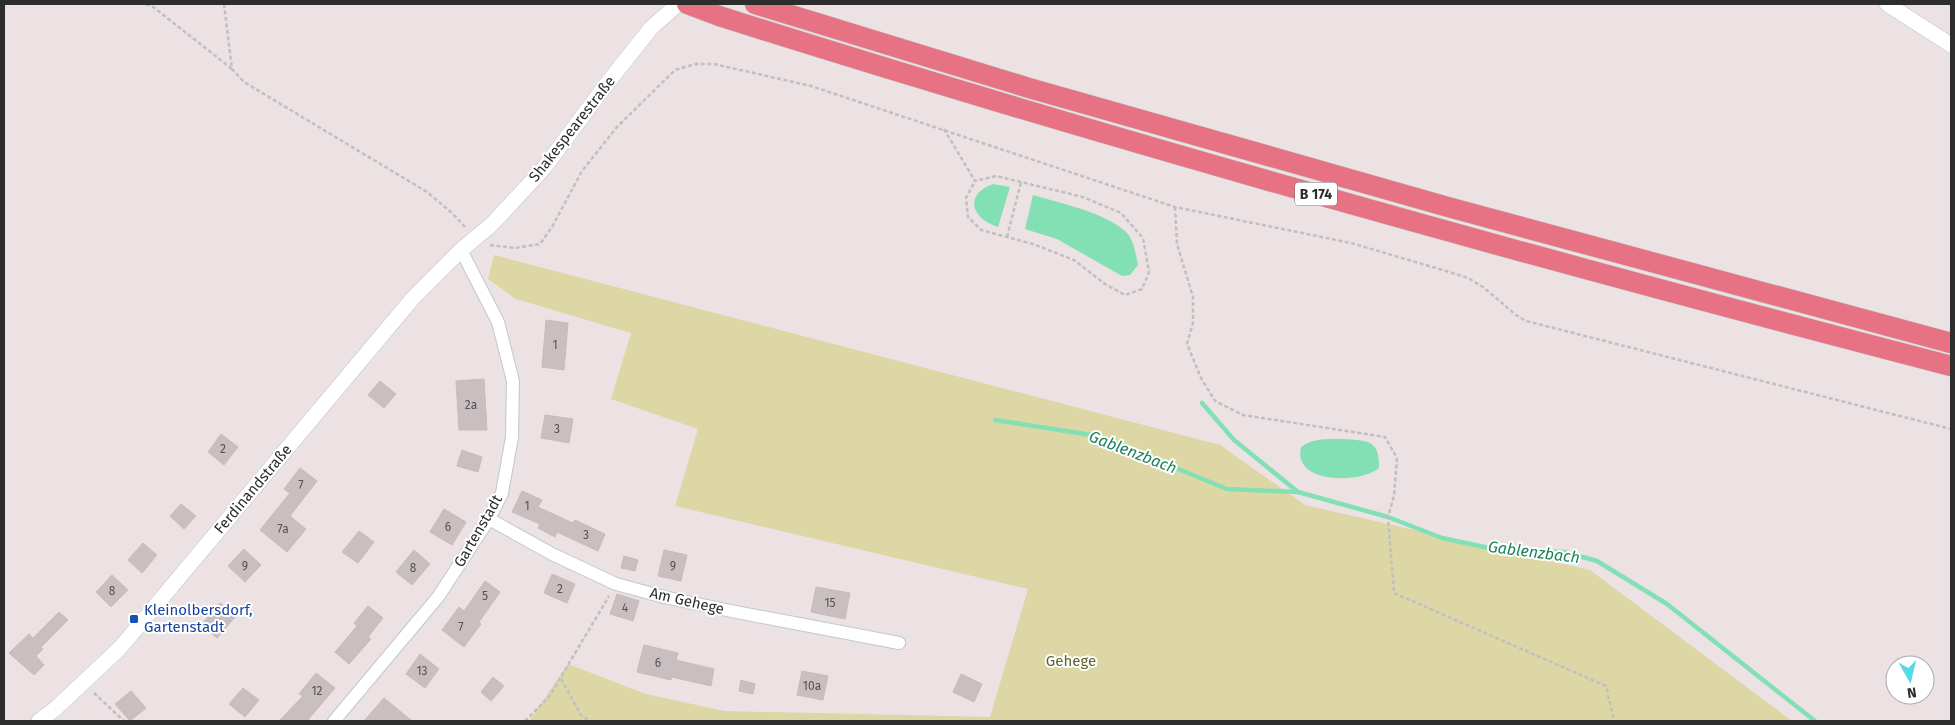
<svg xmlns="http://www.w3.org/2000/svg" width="1955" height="725" font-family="'Fira Sans',sans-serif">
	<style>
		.green { fill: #dcd7a5 }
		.water { fill: #82e0b4 }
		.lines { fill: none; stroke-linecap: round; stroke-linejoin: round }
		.stream { stroke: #82e0b4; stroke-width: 4.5 }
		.building { fill: #c9bfc1; stroke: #c8bbbc }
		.minor-casing { stroke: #bfc9ca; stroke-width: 14 }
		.tertiary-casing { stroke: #bfc9ca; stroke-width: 16 }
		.trunk-casing { stroke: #c0c0c0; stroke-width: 21 }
		.path { stroke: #c0c0c0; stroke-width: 2.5; stroke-dasharray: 4 2.5; stroke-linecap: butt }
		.minor { stroke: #fff; stroke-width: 12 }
		.tertiary { stroke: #fff; stroke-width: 15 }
		.trunk { stroke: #e67284; stroke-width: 20 }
		.transit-dot { fill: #1a4fb4; stroke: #fff; stroke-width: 2 }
		.labels { text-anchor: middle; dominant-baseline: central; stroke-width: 4; stroke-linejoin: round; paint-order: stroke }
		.number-label { font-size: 12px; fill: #545252 }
		.shield { fill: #fff; stroke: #6c6c6c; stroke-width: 1 }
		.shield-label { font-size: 14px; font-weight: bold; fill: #2d2d2d }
		.street-label { font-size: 15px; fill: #2d2d2d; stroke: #fff }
		.transit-label { font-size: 15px; fill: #164399; stroke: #fff; text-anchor: start }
		.park-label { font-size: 15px; fill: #5f6225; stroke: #fff }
		.water-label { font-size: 16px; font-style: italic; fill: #1e825b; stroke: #fff }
	</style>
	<rect width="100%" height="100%" fill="#ece1e3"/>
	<polygon class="green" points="494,255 1220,445 1305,505 1590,570 1792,721 529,721 568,664 646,694 724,711 990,717 1028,589 675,506 698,429 611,399 631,333 516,299 488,279"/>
	<g class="water">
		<path d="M993,184L1010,187L998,227C972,219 963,195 993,184Z"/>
		<path d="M1033,195C1059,203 1108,213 1127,233C1134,241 1136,255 1138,265L1130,275L1122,276L1057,239L1025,229Z"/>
		<path d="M1342,439C1366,441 1380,438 1379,468C1360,484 1292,484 1301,447C1313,438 1327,439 1342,439Z"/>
	</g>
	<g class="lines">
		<g class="stream">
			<polyline points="1202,403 1234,440 1298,492"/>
			<polyline points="995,420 1098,436 1227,489 1298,492 1388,517 1442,538 1494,549 1564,552 1597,561 1667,604 1815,721"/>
		</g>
	</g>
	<g class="building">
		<polygon points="546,320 568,323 564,370 542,367"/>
		<polygon points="484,379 487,430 459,430 456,381"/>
		<polygon points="380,381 396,394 384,408 368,395"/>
		<polygon points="545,415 573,419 569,443 541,438"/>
		<polygon points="221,434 238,447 224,465 208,452"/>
		<polygon points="462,450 482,457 478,472 457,466"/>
		<polygon points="300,468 317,481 290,516 306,529 287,552 260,530 290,493 284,489"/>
		<polygon points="522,491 542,500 538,507 573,523 575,520 605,534 598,551 557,532 555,537 538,528 540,524 512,512"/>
		<polygon points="181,504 196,516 184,529 170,516"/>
		<polygon points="444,509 466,522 452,545 430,532"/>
		<polygon points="359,531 374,542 358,563 342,552"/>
		<polygon points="143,543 157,555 142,573 128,560"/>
		<polygon points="244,549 261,565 245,582 228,566"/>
		<polygon points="414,550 430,564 412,585 396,572"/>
		<polygon points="664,550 687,555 681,581 658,576"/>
		<polygon points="624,556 638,560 635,571 621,568"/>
		<polygon points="552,574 575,584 567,603 544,593"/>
		<polygon points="112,575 128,590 111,607 96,592"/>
		<polygon points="485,581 500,592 479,622 481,624 464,647 442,630 459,607 464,611"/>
		<polygon points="816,587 850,593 845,619 811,612"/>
		<polygon points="617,594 639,601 633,621 610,614"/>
		<polygon points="220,603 236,616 217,638 201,625"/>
		<polygon points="368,606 383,618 368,637 371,639 349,664 335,652 357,626 354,623"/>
		<polygon points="59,612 68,620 41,647 43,649 36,656 44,665 34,675 9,653 29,634 33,638"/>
		<polygon points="644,645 678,653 676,660 714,669 711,686 672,677 671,680 637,672"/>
		<polygon points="420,654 439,669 425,688 406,674"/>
		<polygon points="802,671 828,676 823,700 797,695"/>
		<polygon points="316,673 335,688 307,721 279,721 303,696 299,694"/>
		<polygon points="961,674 982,684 974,702 953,692"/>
		<polygon points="493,677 504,686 491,701 481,692"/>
		<polygon points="741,680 755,684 753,694 739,691"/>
		<polygon points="243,688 259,700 245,717 229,704"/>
		<polygon points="131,691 146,708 130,721 115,704"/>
		<polygon points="384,698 412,721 364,721"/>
	</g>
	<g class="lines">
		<g class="minor-casing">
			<g id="minor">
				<polyline points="489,519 552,554 616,584 664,597 736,612 899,643"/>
				<polyline points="334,721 438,597 489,519 502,493 512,437 513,381 498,322 461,250"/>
			</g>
		</g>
		<g class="tertiary-casing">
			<g id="tertiary">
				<polyline points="1887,4 1951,45"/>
				<polyline points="39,721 55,709 120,648 413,298 461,250 491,225 519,195 544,168 605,86 651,28 678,4"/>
			</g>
		</g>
		<g class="trunk-casing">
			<g id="trunk">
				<path d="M687,4L719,16C1127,145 1538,259 1951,366"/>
				<polyline points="755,4 1029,88 1448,207 1951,343"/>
			</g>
		</g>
		<g class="path">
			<polyline points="146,4 152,6 232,69"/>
			<polyline points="224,4 232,69 244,82 427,192 452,213 466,228"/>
			<polyline points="944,129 975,181 996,176 1083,197 1121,213 1143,238 1149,272 1142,289 1125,295 1105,284 1074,260 1033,244 981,230 968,217 966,198 975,181"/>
			<polyline points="1175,207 1177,244 1193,297 1193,323 1187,344 1201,378 1215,401 1243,415 1385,437 1397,458 1394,496 1388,517 1394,593 1606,686 1614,721"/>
			<polyline points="1007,237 1021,182"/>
			<polyline points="490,245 515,248 540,244 552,227 582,171 617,127 675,70 695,64 714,64 811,86 1175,207 1351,243 1446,271 1468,278 1483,287 1516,315 1526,321 1951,429"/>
			<polyline points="561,679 581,715 590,721"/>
			<polyline points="94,693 124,721"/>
			<polyline points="525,721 549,697 609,596"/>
		</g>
		<use href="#minor" class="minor"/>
		<use href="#tertiary" class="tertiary"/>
		<use href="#trunk" class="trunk"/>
	</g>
	<rect class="transit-dot" x="129" y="614" width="10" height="10" rx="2.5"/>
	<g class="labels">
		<g class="number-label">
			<text x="555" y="345">1</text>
			<text x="471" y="405">2a</text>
			<text x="557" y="429">3</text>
			<text x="223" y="449">2</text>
			<text x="301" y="485">7</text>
			<text x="527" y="506">1</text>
			<text x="448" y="527">6</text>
			<text x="283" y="529">7a</text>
			<text x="586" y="535">3</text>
			<text x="245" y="566">9</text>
			<text x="673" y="566">9</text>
			<text x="413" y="568">8</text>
			<text x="560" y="589">2</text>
			<text x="112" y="591">8</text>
			<text x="485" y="596">5</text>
			<text x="830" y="603">15</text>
			<text x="625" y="608">4</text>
			<text x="461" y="627">7</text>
			<text x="658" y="663">6</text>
			<text x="422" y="671">13</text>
			<text x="812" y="686">10a</text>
			<text x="317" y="691">12</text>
		</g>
		<rect class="shield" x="1295" y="182.5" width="42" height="23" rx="4"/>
		<g class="shield-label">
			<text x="1316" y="194">B 174</text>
		</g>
		<g class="street-label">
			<text transform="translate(572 129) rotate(-52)">Shakespearestraße</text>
			<text transform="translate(253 489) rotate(-50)">Ferdinandstraße</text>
			<text transform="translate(478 531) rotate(-60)">Gartenstadt</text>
			<text transform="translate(687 601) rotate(13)">Am Gehege</text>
		</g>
		<g class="transit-label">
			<text x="144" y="610">Kleinolbersdorf,<tspan x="144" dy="17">Gartenstadt</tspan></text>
		</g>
		<g class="park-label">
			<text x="1071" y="661">Gehege</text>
		</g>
		<g class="water-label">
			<text transform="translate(1133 452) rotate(21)">Gablenzbach</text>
			<text transform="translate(1534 552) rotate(7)">Gablenzbach</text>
		</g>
	</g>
	<rect width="1955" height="725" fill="none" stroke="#2d2d2d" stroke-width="10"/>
	<g transform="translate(1910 680) rotate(172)"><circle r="24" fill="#ffffff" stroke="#ababab"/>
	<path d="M0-4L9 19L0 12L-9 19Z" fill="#57d9e4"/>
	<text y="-8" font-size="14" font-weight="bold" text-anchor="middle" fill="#2d2d2d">N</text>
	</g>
</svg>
